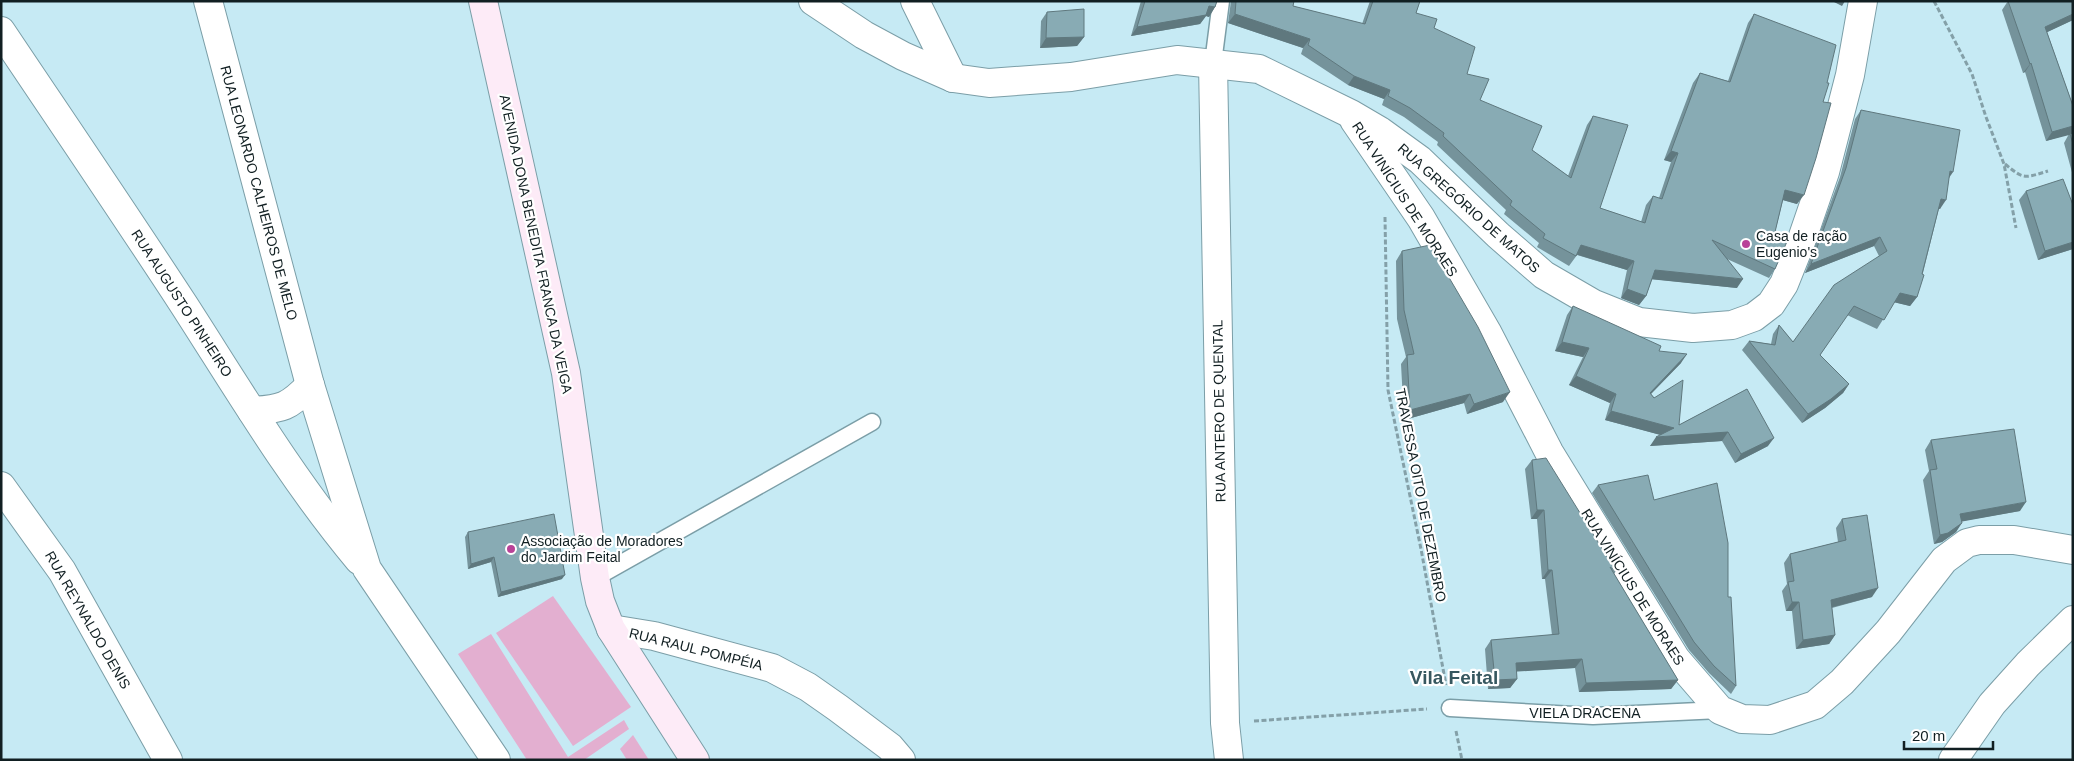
<svg xmlns="http://www.w3.org/2000/svg" width="2074" height="761" font-family="Helvetica,sans-serif">
	<style>
		.grass { fill: #e3afd0 }
		.lines { fill: none; stroke-linecap: round; stroke-linejoin: round }
		.service-casing { stroke: #7b9ea7; stroke-width: 19 }
		.minor-casing { stroke: #7b9ea7; stroke-width: 30 }
		.secondary-casing { stroke: #7b9ea7; stroke-width: 30 }
		.path { stroke: #84a0a8; stroke-width: 3; stroke-dasharray: 5 2.5; stroke-linecap: butt }
		.service { stroke: #fff; stroke-width: 16 }
		.minor { stroke: #fff; stroke-width: 28 }
		.secondary { stroke: #fdebf7; stroke-width: 28 }
		.wall { fill: #75939b }
		.shaded-wall { fill: #5f787e }
		.building { fill: #88abb4; stroke: #5f787e }
		.poi-dot { fill: #b94298; stroke: #fff; stroke-width: 2 }
		.labels { text-anchor: middle; dominant-baseline: central; stroke-width: 4.5; stroke-linejoin: round; paint-order: stroke }
		.street-label { font-size: 14px; fill: #111f22; stroke: #fff }
		.poi-label { font-size: 14px; fill: #111f22; stroke: #fff; text-anchor: start }
		.district-label { font-size: 19px; font-weight: bold; fill: #36575f; stroke: #fff }
	</style>
	<rect width="100%" height="100%" fill="#c6eaf4"/>
	<g class="grass">
		<polygon points="553,596 631,707 573,746 496,633"/>
		<polygon points="491,634 568,757 624,720 629,729 584,760 527,760 458,654"/>
		<polygon points="633,735 649,760 627,760 620,749"/>
	</g>
	<g class="lines">
		<g class="service-casing">
			<g id="service">
				<polyline points="1213,63 1221,1"/>
				<polyline points="595,578 872,422"/>
				<polyline points="1450,708 1593,716 1720,710"/>
			</g>
		</g>
		<g class="minor-casing">
			<g id="minor">
				<polyline points="208,1 310,385 367,569 496,760"/>
				<polyline points="813,1 864,35 903,56 953,78 989,83 1071,77 1177,60 1259,69 1351,114 1380,131 1420,160 1498,235 1544,275 1594,304 1639,322 1693,328 1732,325 1754,317 1771,304 1784,284 1802,239 1825,172 1850,75 1863,1"/>
				<polyline points="915,1 953,78"/>
				<path d="M1,31C62,122 124,213 184,305C240,392 292,480 359,560"/>
				<polyline points="1213,63 1225,723 1229,760"/>
				<polyline points="1354,120 1421,218 1487,332 1549,452 1676,659 1720,710 1742,719 1770,720 1815,705 1842,682 1888,632 1944,560 1967,543 1979,540 2014,540 2073,550"/>
				<path d="M252,411C282,409 289,407 310,385"/>
				<polyline points="1,486 62,571 168,760"/>
				<polyline points="611,629 654,636 772,668 808,687 838,708 890,747 901,760"/>
				<polyline points="1953,760 1992,704 2028,664 2073,620"/>
			</g>
		</g>
		<g class="secondary-casing">
			<polyline id="secondary" points="483,1 566,373 595,578 600,601 611,629 695,760"/>
		</g>
		<g class="path">
			<polyline points="1934,1 1972,74 1986,117 2004,164 2016,228"/>
			<path d="M2005,164C2024,180 2025,178 2048,171"/>
			<polyline points="1385,217 1388,390 1421,549 1446,685"/>
			<polyline points="1254,721 1427,709"/>
			<polyline points="1456,731 1462,760"/>
		</g>
		<use href="#service" class="service"/>
		<use href="#minor" class="minor"/>
		<use href="#secondary" class="secondary"/>
	</g>
	<g class="wall">
		<polygon points="1141,1 1217,1 1215,7 1209,17 1206,16 1200,24 1131,36"/>
		<polygon points="1231,1 1294,1 1293,6 1362,24 1370,1 1420,1 1416,13 1434,28 1467,74 1480,100 1532,150 1568,176 1587,125 1593,116 1600,208 1641,222 1646,205 1653,196 1659,198 1671,162 1664,160 1693,83 1700,73 1728,81 1748,23 1754,14 1827,83 1823,102 1797,204 1783,200 1775,232 1775,269 1769,278 1727,259 1737,288 1652,279 1646,296 1639,305 1621,298 1627,270 1577,255 1569,266 1537,247 1539,243 1504,214 1506,210 1437,145 1438,142 1404,117 1382,105 1384,99 1348,85 1301,54 1303,48 1228,23"/>
		<polygon points="2008,1 2073,1 2073,20 2047,32 2073,106 2073,176 2064,143 2069,134 2046,141 2025,72 2023,73 2002,10"/>
		<polygon points="1047,12 1084,37 1077,46 1040,48 1041,21"/>
		<polygon points="1861,110 1949,178 1940,209 1939,208 1917,297 1910,306 1894,302 1877,329 1847,315 1820,355 1849,384 1843,393 1825,408 1802,423 1742,350 1749,341 1771,344 1773,334 1779,325 1793,342 1879,256 1874,246 1805,273 1840,177 1855,119"/>
		<polygon points="2026,191 2073,249 2038,260 2019,200"/>
		<polygon points="1402,251 1503,402 1467,414 1464,403 1404,420 1401,364 1406,357 1397,319 1396,261"/>
		<polygon points="1573,306 1681,363 1651,394 1679,425 1747,389 1768,446 1735,463 1722,441 1650,446 1661,435 1605,420 1610,403 1569,385 1583,357 1555,351 1567,315"/>
		<polygon points="1931,440 2020,511 1962,521 1956,532 1942,542 1934,544 1923,480 1929,471 1925,450"/>
		<polygon points="1532,460 1616,571 1614,574 1678,680 1671,689 1579,692 1575,668 1516,671 1517,679 1510,688 1488,689 1485,649 1491,640 1552,635 1545,579 1542,579 1537,519 1531,519 1525,469"/>
		<polygon points="1598,485 1654,500 1728,597 1736,686 1731,694 1709,673 1689,650 1592,493"/>
		<polygon points="1842,519 1872,597 1832,608 1835,635 1829,644 1796,649 1792,611 1786,611 1782,591 1787,584 1784,563 1790,554 1838,542 1836,528"/>
		<polygon points="468,532 562,579 498,597 491,562 468,569 465,537"/>
	</g>
	<g class="shaded-wall">
		<polygon points="1832,1 1845,1 1842,6"/>
		<polygon points="1209,6 1215,7 1209,17 1206,16 1200,24 1131,36 1137,27"/>
		<polygon points="1235,14 1310,39 1303,48 1228,23"/>
		<polygon points="2073,14 2073,20 2039,36 2045,27"/>
		<polygon points="1084,37 1077,46 1040,48 1046,38"/>
		<polygon points="2031,63 2025,72 2023,73 2030,64"/>
		<polygon points="1354,76 1390,90 1384,99 1348,85"/>
		<polygon points="2073,126 2073,134 2046,141 2052,132"/>
		<polygon points="1671,151 1678,153 1671,162 1664,160"/>
		<polygon points="1950,171 1953,172 1947,181"/>
		<polygon points="1785,190 1804,195 1797,204 1779,199"/>
		<polygon points="1941,199 1946,200 1940,209 1935,208"/>
		<polygon points="1880,237 1874,246 1805,273 1811,264"/>
		<polygon points="2073,242 2073,249 2038,260 2045,251"/>
		<polygon points="1581,245 1634,261 1627,270 1575,254"/>
		<polygon points="1655,270 1743,279 1737,288 1649,279"/>
		<polygon points="1627,289 1646,296 1639,305 1621,298"/>
		<polygon points="1900,293 1917,297 1910,306 1893,302"/>
		<polygon points="1562,342 1589,348 1583,357 1555,351"/>
		<polygon points="1687,354 1681,363 1643,402 1650,393"/>
		<polygon points="1576,376 1616,394 1610,403 1569,385"/>
		<polygon points="1849,384 1843,393 1825,408 1802,423 1808,414"/>
		<polygon points="1510,392 1503,402 1467,414 1474,404"/>
		<polygon points="1470,394 1464,403 1404,420 1410,410"/>
		<polygon points="1611,411 1674,428 1728,432 1722,441 1650,446 1656,437 1668,437 1605,420"/>
		<polygon points="1774,438 1768,446 1735,463 1741,454"/>
		<polygon points="2026,502 2020,511 1954,523 1960,514"/>
		<polygon points="1537,510 1544,510 1537,519 1531,519"/>
		<polygon points="1962,523 1956,532 1942,542 1934,544 1940,535"/>
		<polygon points="494,557 491,562 468,569 471,564"/>
		<polygon points="1548,570 1552,570 1545,579 1542,579"/>
		<polygon points="565,575 562,579 498,597 501,592"/>
		<polygon points="1878,588 1872,597 1825,609 1831,600"/>
		<polygon points="1792,602 1799,602 1792,611 1786,611"/>
		<polygon points="1835,635 1829,644 1796,649 1803,640"/>
		<polygon points="1582,659 1575,668 1510,672 1516,663"/>
		<polygon points="1517,679 1510,688 1488,689 1495,680"/>
		<polygon points="1678,680 1671,689 1579,692 1586,683"/>
	</g>
	<g class="building">
		<polygon points="1145,1 1217,1 1215,7 1209,6 1206,15 1137,27"/>
		<polygon points="1236,1 1294,1 1293,6 1365,24 1373,1 1420,1 1416,13 1437,19 1434,28 1475,47 1467,74 1489,79 1480,100 1542,126 1532,150 1571,178 1593,116 1628,125 1600,208 1645,223 1653,196 1662,199 1678,153 1671,151 1700,73 1730,82 1754,14 1836,45 1827,83 1829,83 1823,102 1831,103 1816,158 1804,195 1785,190 1775,232 1789,237 1775,269 1712,240 1743,279 1655,270 1646,296 1627,289 1634,261 1581,245 1576,256 1543,238 1545,234 1510,205 1512,201 1443,136 1444,133 1410,108 1388,96 1390,90 1354,76 1308,45 1310,39 1235,14"/>
		<polygon points="2008,1 2073,1 2073,14 2045,27 2073,106 2073,126 2052,132 2031,63 2030,64"/>
		<polygon points="1084,9 1084,37 1046,38 1047,12"/>
		<polygon points="1861,110 1960,130 1953,172 1950,171 1946,200 1941,199 1922,274 1924,275 1917,297 1900,293 1884,320 1854,306 1820,355 1849,384 1831,399 1808,414 1749,341 1775,345 1779,325 1793,342 1834,285 1887,251 1880,237 1811,264 1846,168"/>
		<polygon points="2073,133 2073,144 2070,134"/>
		<polygon points="2063,179 2073,205 2073,242 2045,251 2026,191"/>
		<polygon points="1430,245 1478,327 1510,392 1474,404 1470,394 1410,410 1407,355 1414,354 1404,310 1402,251"/>
		<polygon points="1573,306 1661,346 1659,351 1687,354 1650,393 1654,398 1683,380 1679,425 1747,389 1774,438 1741,454 1728,432 1656,437 1674,428 1611,411 1616,394 1576,376 1589,348 1562,342"/>
		<polygon points="2014,429 2026,502 1960,514 1962,523 1948,533 1940,535 1930,470 1937,469 1931,440"/>
		<polygon points="1546,458 1616,571 1610,567 1678,680 1586,683 1582,659 1516,663 1517,679 1495,680 1491,640 1559,634 1552,570 1548,570 1544,510 1537,510 1532,460"/>
		<polygon points="1648,475 1654,500 1717,483 1728,543 1728,597 1731,597 1736,686 1714,666 1694,642 1598,485"/>
		<polygon points="554,514 565,575 501,592 494,557 471,564 468,532"/>
		<polygon points="1867,515 1878,588 1831,600 1835,635 1803,640 1799,602 1792,602 1788,582 1794,581 1790,554 1846,540 1842,519"/>
	</g>
	<g class="poi-dot">
		<circle cx="1746" cy="244" r="5"/>
		<circle cx="511" cy="549" r="5"/>
	</g>
	<g class="labels">
		<g class="street-label">
			<text transform="translate(259 193) rotate(75)">RUA LEONARDO CALHEIROS DE MELO</text>
			<text transform="translate(1405 199) rotate(57)">RUA VINÍCIUS DE MORAES</text>
			<text transform="translate(1469 208) rotate(42)">RUA GREGÓRIO DE MATOS</text>
			<text transform="translate(536 244) rotate(78)">AVENIDA DONA BENEDITA FRANCA DA VEIGA</text>
			<text transform="translate(182 303) rotate(57)">RUA AUGUSTO PINHEIRO</text>
			<text transform="translate(1219 411) rotate(-91)">RUA ANTERO DE QUENTAL</text>
			<text transform="translate(1421 495) rotate(79)">TRAVESSA OITO DE DEZEMBRO</text>
			<text transform="translate(1633 587) rotate(58)">RUA VINÍCIUS DE MORAES</text>
			<text transform="translate(88 620) rotate(60)">RUA REYNALDO DENIS</text>
			<text transform="translate(696 649) rotate(14)">RUA RAUL POMPÉIA</text>
			<text x="1585" y="713">VIELA DRACENA</text>
		</g>
		<g class="poi-label">
			<text x="1756" y="236">Casa de ração<tspan x="1756" dy="16">Eugenio's</tspan></text>
			<text x="521" y="541">Associação de Moradores<tspan x="521" dy="16">do Jardim Feital</tspan></text>
		</g>
		<g class="district-label">
			<text x="1454" y="677">Vila Feital</text>
		</g>
	</g>
	<rect width="2074" height="761" fill="none" stroke="#111f22" stroke-width="5"/>
	<path d="M1904 741v8h89v-8" fill="none" stroke="#111f22" stroke-width="2.5"/>
	<text x="1912" y="741" font-size="15" fill="#111f22" stroke="#ffffff" stroke-width="4" paint-order="stroke">20 m</text>
</svg>
